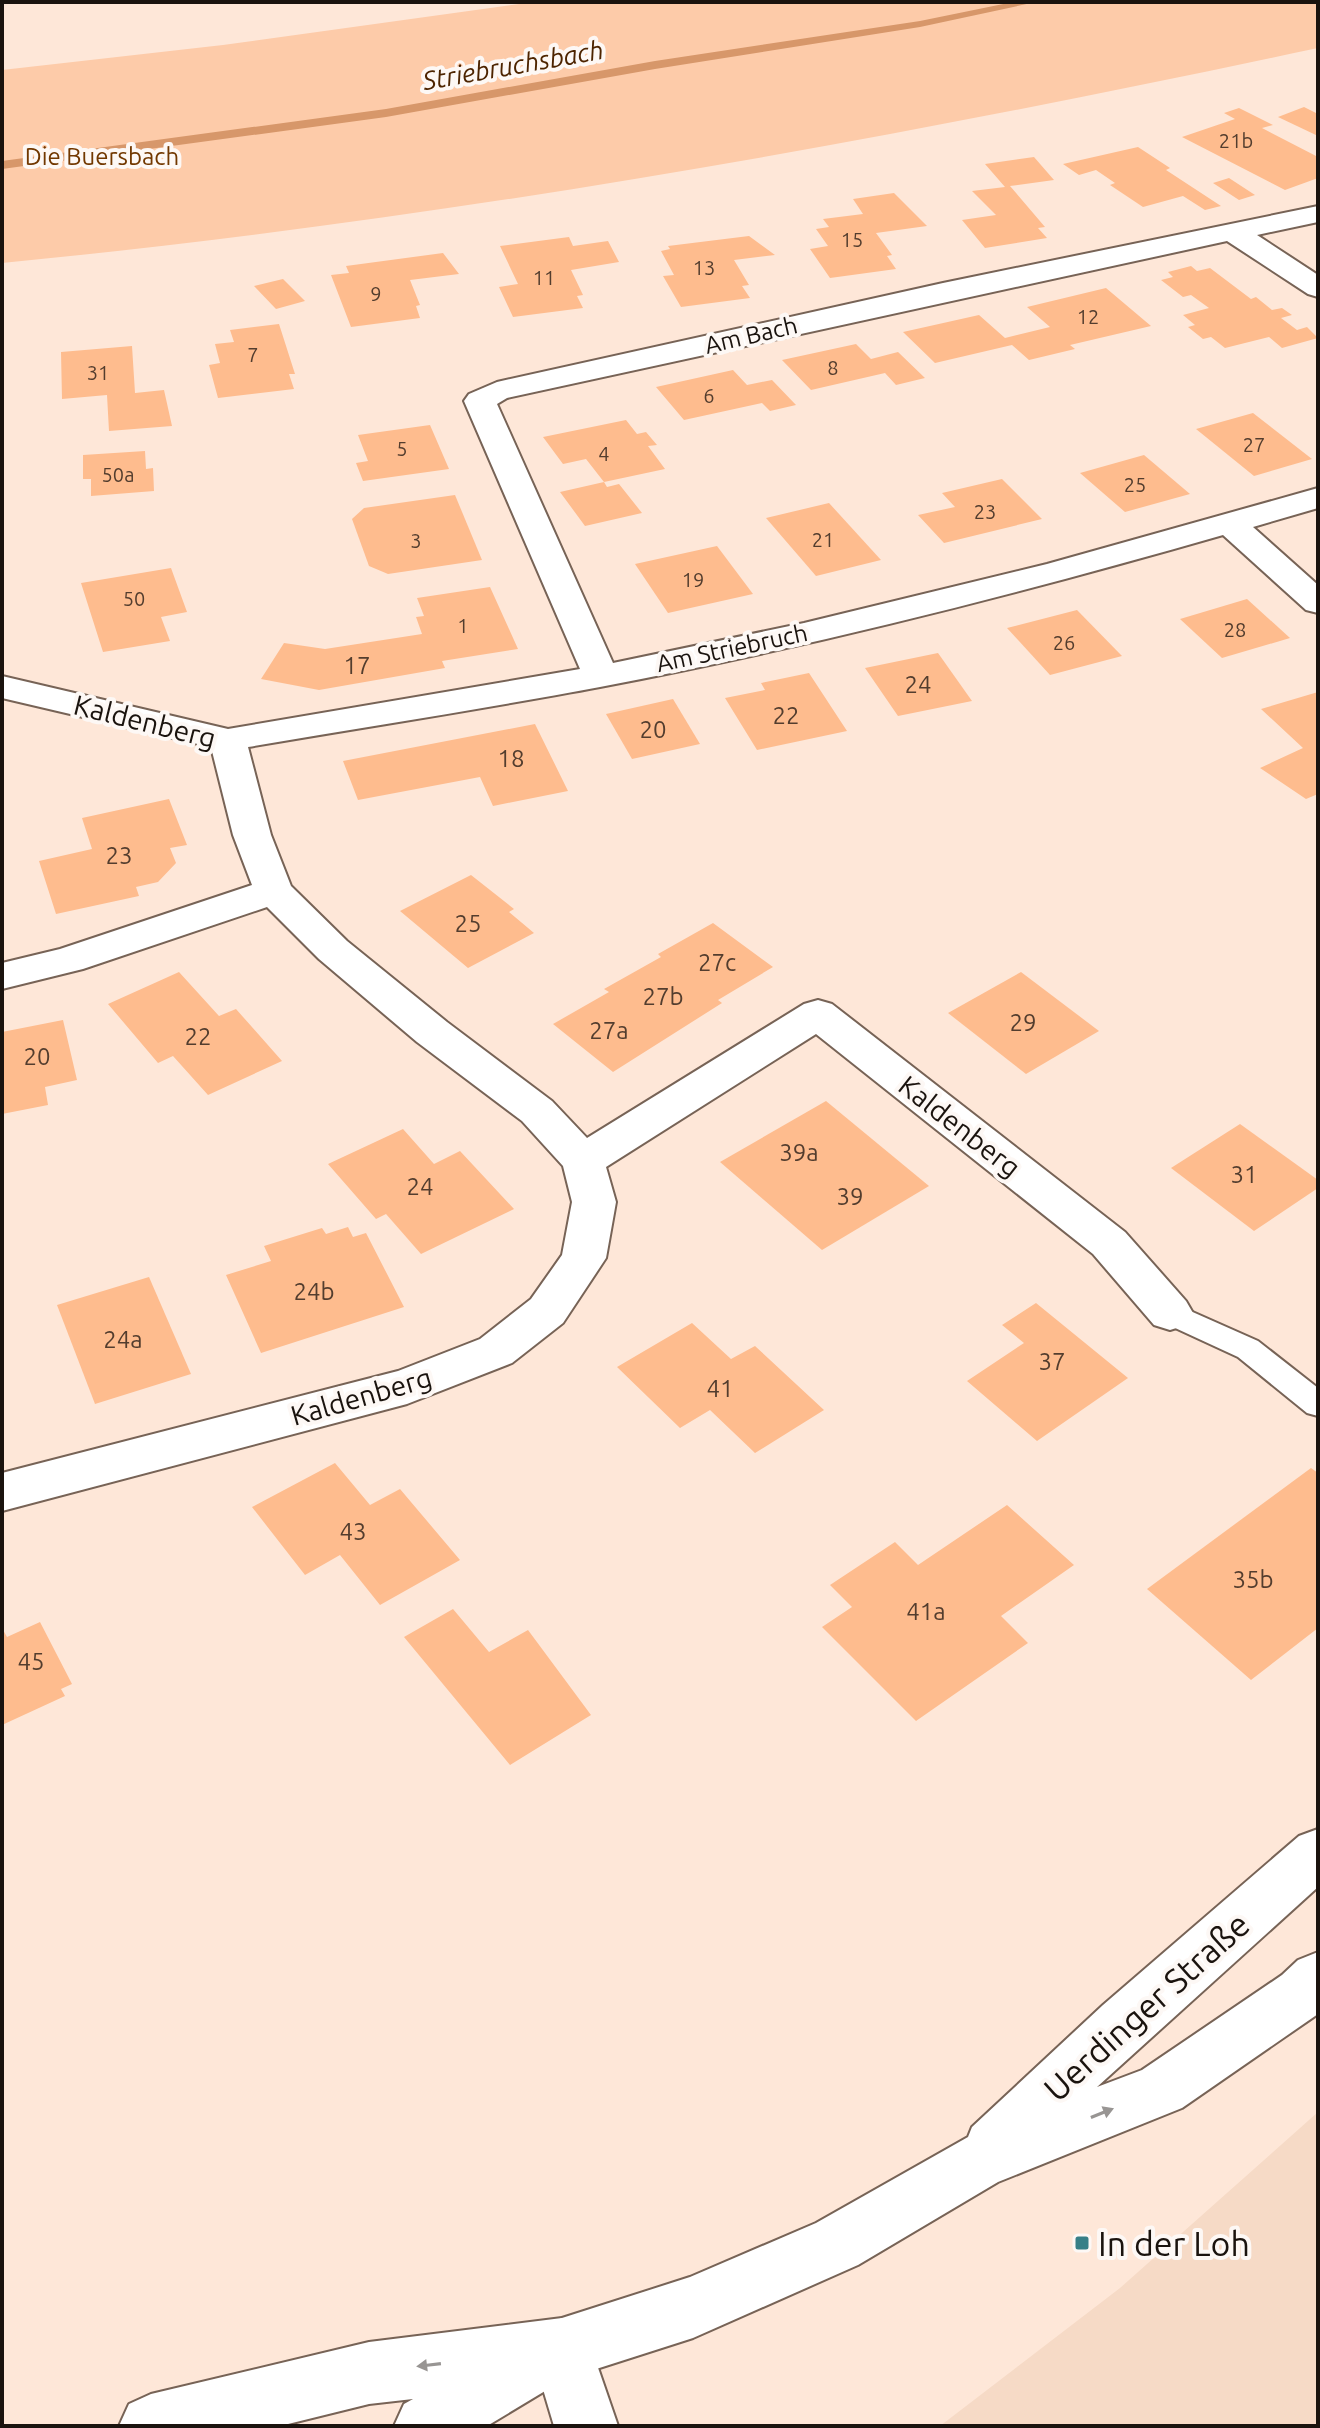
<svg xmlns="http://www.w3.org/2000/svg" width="1320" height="2428" font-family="Ubuntu,sans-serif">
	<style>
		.built { fill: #f6dac6 }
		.green { fill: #fdcba9 }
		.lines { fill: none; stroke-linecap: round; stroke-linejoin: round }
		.stream { fill: #d7976a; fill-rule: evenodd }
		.building { fill: #febc8e }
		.lane-casing { stroke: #776356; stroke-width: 4 }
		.street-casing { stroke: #776356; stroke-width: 4 }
		.secondary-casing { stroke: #776356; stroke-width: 4 }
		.lane { fill: #fff; fill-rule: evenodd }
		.street { fill: #fff; fill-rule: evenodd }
		.secondary { fill: #fff; fill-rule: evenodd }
		.oneway { fill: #989593 }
		.poi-dot { fill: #377f87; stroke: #fdf8f5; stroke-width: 3 }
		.labels { text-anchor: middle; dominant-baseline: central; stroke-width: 8; stroke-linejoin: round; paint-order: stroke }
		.far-number-label { font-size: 20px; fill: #533d2e }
		.far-park-label { font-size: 24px; fill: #723800; stroke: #fdf8f5 }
		.far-street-label { font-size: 24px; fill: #1a130e; stroke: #fdf8f5 }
		.number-label { font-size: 24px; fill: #533d2e }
		.far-water-label { font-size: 26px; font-style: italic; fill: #4d2400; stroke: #fdf8f5 }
		.street-label { font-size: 28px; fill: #1a130e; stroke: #fdf8f5 }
		.near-street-label { font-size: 34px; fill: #1a130e; stroke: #fdf8f5 }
		.near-poi-label { font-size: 34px; fill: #1a130e; stroke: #fdf8f5; text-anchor: start }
	</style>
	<rect width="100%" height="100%" fill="#fee7d8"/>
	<polygon class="built" points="1318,2112 1318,2426 940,2426 1120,2288"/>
	<path class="green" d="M534,2H1318V48C883,141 445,220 2,263V70L223,45Z"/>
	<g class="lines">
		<polygon class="stream" points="1013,2 1036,2 920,27 655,69 386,117 2,169 2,161 386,109 655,61 920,21"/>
	</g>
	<g class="building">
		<polygon points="1304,107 1318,114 1318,136 1278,117"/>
		<polygon points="1239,108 1273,125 1262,128 1318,157 1318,178 1285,190 1182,137 1235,119 1224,113"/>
		<polygon points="1138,147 1170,168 1166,170 1221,206 1205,210 1183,196 1143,207 1110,185 1115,183 1096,170 1079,175 1063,164"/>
		<polygon points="1034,157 1054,180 1010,186 1045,227 1038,228 1047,238 985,248 962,220 996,215 972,191 1005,187 985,164"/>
		<polygon points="1229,178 1255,195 1239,200 1213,183"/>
		<polygon points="894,193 927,226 876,233 892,255 887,256 896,269 830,278 810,249 828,246 816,229 829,227 823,219 863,214 853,199"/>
		<polygon points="749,236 775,255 734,260 749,285 742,286 750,298 681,307 663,276 674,275 661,251 670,249 668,246"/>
		<polygon points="569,237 573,246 608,241 619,262 571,270 583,295 577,296 583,308 513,317 499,287 518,284 500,246"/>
		<polygon points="443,253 459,274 410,280 420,305 416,306 420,318 351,327 331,275 349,273 346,266"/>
		<polygon points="1191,266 1197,271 1210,268 1251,299 1256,297 1272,310 1282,308 1292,315 1281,318 1297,330 1307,327 1318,338 1282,348 1269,337 1225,348 1211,337 1203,339 1188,327 1195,325 1183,315 1209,308 1191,295 1183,297 1161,280 1173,277 1168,272"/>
		<polygon points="283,279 305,301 276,309 254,286"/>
		<polygon points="1106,288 1151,326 1070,345 1075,349 1029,360 1012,345 935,363 903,332 979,315 1005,338 1050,327 1027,307"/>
		<polygon points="279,324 295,374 289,374 294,389 218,398 209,365 220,363 215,344 234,342 230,330"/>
		<polygon points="856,344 871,359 898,352 925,378 896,385 885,373 811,390 782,360"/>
		<polygon points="132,346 135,393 164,390 172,426 109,431 107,395 62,399 61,352"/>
		<polygon points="733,370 747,385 772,380 796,405 770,411 762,403 684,420 656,387"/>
		<polygon points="1253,413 1312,459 1254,476 1196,429"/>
		<polygon points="626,420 637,434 646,432 657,445 648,446 665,469 604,482 586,459 563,464 543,437"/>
		<polygon points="430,425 449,469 363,481 356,463 368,461 358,435"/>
		<polygon points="145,451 146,469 153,468 154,491 91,496 91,479 83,479 83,455"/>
		<polygon points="1144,455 1190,494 1125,512 1080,473"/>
		<polygon points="1002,479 1042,519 944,543 918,515 955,507 942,493"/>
		<polygon points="604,482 607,487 619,484 642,513 585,526 560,492"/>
		<polygon points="455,495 482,560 388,574 369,566 352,519 364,508"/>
		<polygon points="829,503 881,560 816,576 766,518"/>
		<polygon points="717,546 753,594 668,613 635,564"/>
		<polygon points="171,568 187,612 161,617 170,641 103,652 81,583"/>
		<polygon points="490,587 518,649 442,661 445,668 319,690 261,679 284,643 325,649 422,634 416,617 424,616 417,598"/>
		<polygon points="1247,599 1290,638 1222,658 1180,619"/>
		<polygon points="1077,610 1122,656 1050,675 1007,628"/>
		<polygon points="938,653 972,701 898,716 865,668"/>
		<polygon points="809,673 847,731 757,750 725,698 765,690 761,683"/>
		<polygon points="1318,692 1318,794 1306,799 1260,768 1303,748 1261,709"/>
		<polygon points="673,699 700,744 632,759 606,714"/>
		<polygon points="535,724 568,791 493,806 480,777 358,800 343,761"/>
		<polygon points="169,799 187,845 170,848 176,863 158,882 136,887 139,896 56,914 39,861 92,849 82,818"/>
		<polygon points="471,875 514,909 509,912 534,933 468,968 400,911"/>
		<polygon points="713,923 773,967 718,1000 722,1003 613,1072 553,1024 609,992 604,989 661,957 658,954"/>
		<polygon points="179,972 219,1016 236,1009 282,1061 208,1095 173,1056 158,1063 108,1004"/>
		<polygon points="1021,972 1099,1031 1026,1074 948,1013"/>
		<polygon points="63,1020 77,1080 45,1087 48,1105 2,1114 2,1032"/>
		<polygon points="826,1101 929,1186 822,1250 720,1162"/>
		<polygon points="1240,1124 1318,1180 1318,1188 1254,1231 1171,1168"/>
		<polygon points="403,1129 434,1164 460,1151 514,1209 421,1254 386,1214 376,1219 328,1164"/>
		<polygon points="348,1227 353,1237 366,1233 404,1307 261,1353 226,1275 271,1261 264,1246 322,1228 326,1234"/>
		<polygon points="149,1277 191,1374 95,1404 57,1305"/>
		<polygon points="1036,1303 1128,1378 1037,1441 967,1381 1024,1343 1002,1325"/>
		<polygon points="692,1323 731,1359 755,1346 824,1410 755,1453 710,1410 680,1428 617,1367"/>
		<polygon points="335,1463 370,1505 400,1489 460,1560 380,1605 340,1555 305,1575 252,1507"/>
		<polygon points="1311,1468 1318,1473 1318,1628 1251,1680 1147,1589"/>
		<polygon points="1007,1505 1074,1565 1001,1616 1028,1643 916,1721 822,1627 852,1607 830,1585 895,1542 918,1565"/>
		<polygon points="453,1609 489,1652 528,1630 591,1715 510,1765 404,1637"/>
		<polygon points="40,1622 72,1684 61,1689 65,1696 2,1725 2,1628 7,1637"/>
	</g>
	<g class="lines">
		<g class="lane-casing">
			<polygon id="lane" points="1170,1302 1258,1341 1318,1388 1318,1416 1307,1413 1238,1357 1160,1321 1156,1313 1160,1305"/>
		</g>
		<g class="street-casing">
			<g id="street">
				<path d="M1318,206V222L1257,235L1318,275V297L1308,294L1227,241L507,398L497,404L613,663L804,623L1047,564L1318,488V508L1253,527L1318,585V613L1306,610L1223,535C1018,594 810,647 600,687C483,709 365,727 248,747L271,835L291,886L347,941L447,1022L552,1101L587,1138L804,1004L818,1000L832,1004L1125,1232L1186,1301L1193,1313L1186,1325L1170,1330L1154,1325L1093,1254L816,1034L606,1167L616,1202L606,1258L563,1323L512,1363L407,1404L2,1511V1473L398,1371L480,1339L531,1299L562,1255L572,1202L563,1166L522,1121L417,1042L319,959L267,907L83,969L2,989V963L60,949L252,885L233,835L211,747L2,698V676L228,729L580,669L464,401L469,394L497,382L943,283Z"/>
				<polygon points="562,2318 584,2327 618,2426 554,2426 531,2349 540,2327"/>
			</g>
		</g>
		<g class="secondary-casing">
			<polygon id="secondary" points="1318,1829 1318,1887 1097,2087 1142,2070 1282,1975 1298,1960 1318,1952 1318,2014 1182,2108 998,2182 858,2265 693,2338 565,2379 487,2426 394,2426 404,2404 413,2399 369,2404 280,2426 119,2426 129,2404 151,2394 369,2342 562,2318 690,2277 816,2223 968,2137 972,2127 1103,2005 1299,1836"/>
		</g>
		<use href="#lane" class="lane"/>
		<use href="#street" class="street"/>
		<use href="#secondary" class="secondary"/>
	</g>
	<defs><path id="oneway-solid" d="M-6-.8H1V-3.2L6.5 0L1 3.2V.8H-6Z" transform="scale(2)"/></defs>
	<g class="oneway">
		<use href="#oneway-solid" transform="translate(1102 2113) rotate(-22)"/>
		<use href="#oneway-solid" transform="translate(429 2365) rotate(173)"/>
	</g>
	<rect class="poi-dot" x="1074" y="2235" width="16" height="16" rx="4"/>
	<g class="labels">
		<g class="far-number-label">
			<text x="1236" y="140">21b</text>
			<text x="852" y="239">15</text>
			<text x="704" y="267">13</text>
			<text x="544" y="277">11</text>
			<text x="376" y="293">9</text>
			<text x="1088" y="316">12</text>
			<text x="253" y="354">7</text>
			<text x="833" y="367">8</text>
			<text x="98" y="372">31</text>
			<text x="709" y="395">6</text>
			<text x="1254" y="444">27</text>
			<text x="402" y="448">5</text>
			<text x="604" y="453">4</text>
			<text x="118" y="474">50a</text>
			<text x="1135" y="484">25</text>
			<text x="985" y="511">23</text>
			<text x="823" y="539">21</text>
			<text x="416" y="540">3</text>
			<text x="693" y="579">19</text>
			<text x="134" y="598">50</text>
			<text x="463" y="625">1</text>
			<text x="1235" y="629">28</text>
			<text x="1064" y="642">26</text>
		</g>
		<g class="far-park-label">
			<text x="102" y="156">Die Buersbach</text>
		</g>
		<g class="far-street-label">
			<text transform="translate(751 335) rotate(-13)">Am Bach</text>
			<text transform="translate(732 648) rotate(-12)">Am Striebruch</text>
		</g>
		<g class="number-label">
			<text x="357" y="665">17</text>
			<text x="918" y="684">24</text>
			<text x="786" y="715">22</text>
			<text x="653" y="729">20</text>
			<text x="511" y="758">18</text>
			<text x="119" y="855">23</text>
			<text x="468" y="923">25</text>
			<text x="717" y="962">27c</text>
			<text x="663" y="996">27b</text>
			<text x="1023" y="1022">29</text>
			<text x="609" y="1030">27a</text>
			<text x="198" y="1036">22</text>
			<text x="37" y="1056">20</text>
			<text x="799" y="1152">39a</text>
			<text x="1244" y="1174">31</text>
			<text x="420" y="1186">24</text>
			<text x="850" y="1196">39</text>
			<text x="314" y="1291">24b</text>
			<text x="123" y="1339">24a</text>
			<text x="1052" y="1361">37</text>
			<text x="720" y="1388">41</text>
			<text x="353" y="1531">43</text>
			<text x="1253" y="1579">35b</text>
			<text x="926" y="1611">41a</text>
			<text x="31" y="1661">45</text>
		</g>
		<g class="far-water-label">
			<text transform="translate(513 65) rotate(-10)">Striebruchsbach</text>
		</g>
		<g class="street-label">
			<text transform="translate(145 721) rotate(14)">Kaldenberg</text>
			<text transform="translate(960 1126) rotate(38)">Kaldenberg</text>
			<text transform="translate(361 1396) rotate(-16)">Kaldenberg</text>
		</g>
		<g class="near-street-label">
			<text transform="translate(1146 2006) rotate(-42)">Uerdinger Straße</text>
		</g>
		<g class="near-poi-label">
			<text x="1098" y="2243">In der Loh</text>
		</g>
	</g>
	<rect width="1320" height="2428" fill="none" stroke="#1a130e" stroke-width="8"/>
</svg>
